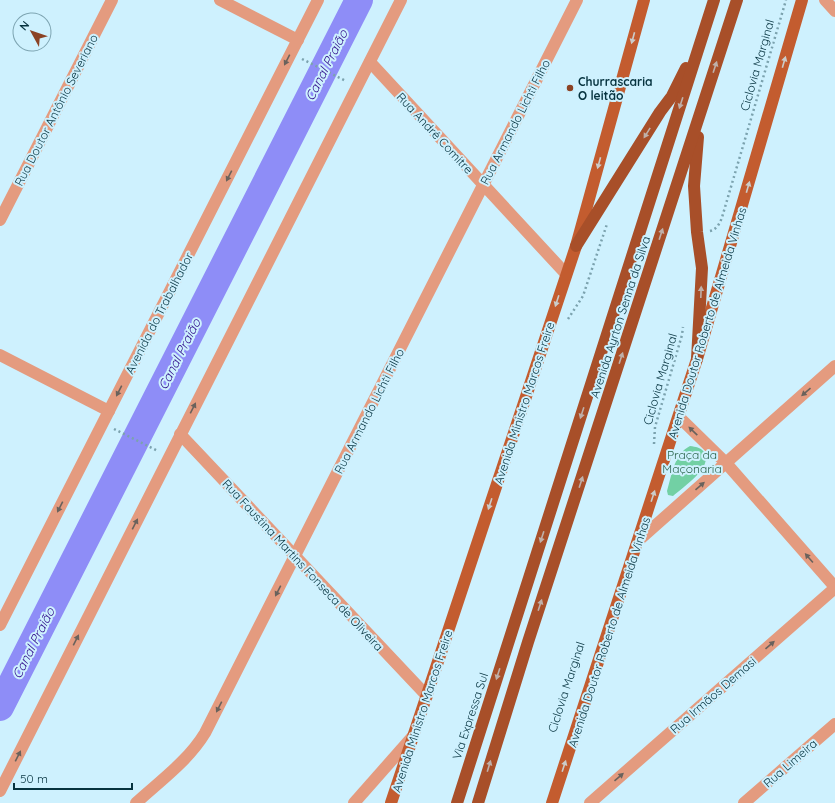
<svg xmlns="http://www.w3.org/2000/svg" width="835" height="803" font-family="Quicksand,sans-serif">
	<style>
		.green { fill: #72d0a4 }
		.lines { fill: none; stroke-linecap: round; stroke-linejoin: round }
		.river { stroke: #8e8df7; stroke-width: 28 }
		.path { stroke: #7ba2ae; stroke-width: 2.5; stroke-dasharray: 2 3; stroke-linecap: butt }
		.minor { stroke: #e49b7f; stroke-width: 12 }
		.major { stroke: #c35c2f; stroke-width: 12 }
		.highway { stroke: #a84f29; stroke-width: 12 }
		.oneway { fill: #cbccca }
		.oneway2 { fill: #6a625c }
		.oneway3 { fill: #bfb0a9 }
		.poi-dot { fill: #8b4224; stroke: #cef1fe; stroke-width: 1.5 }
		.labels { text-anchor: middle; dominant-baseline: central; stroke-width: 4; stroke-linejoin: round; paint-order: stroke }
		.street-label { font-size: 12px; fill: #06333f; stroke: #cef1fe }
		.poi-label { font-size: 12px; font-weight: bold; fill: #06333f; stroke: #cef1fe; text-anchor: start }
		.park-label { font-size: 12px; fill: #2b644b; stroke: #cef1fe }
		.water-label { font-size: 13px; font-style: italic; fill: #300c8c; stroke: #cef1fe }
	</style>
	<rect width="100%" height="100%" fill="#cef1fe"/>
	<path class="green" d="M690,446C696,447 700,447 704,452C714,467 683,487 673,496L668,495L667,491C672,475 674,454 690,446Z"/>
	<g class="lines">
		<polyline class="river" points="0,707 359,0"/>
		<g class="path">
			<polyline points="302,59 346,81"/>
			<path d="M710,231C718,229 721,221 723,214L786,0"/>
			<polyline points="568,319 583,296 607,224"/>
			<polyline points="114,429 158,451"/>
			<polyline points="654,444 655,427 682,335 683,327"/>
		</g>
		<g class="minor">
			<polyline points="220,0 298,40"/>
			<polyline points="825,0 835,11"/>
			<polyline points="370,62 566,274"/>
			<polyline points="0,220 112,0"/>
			<polyline points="0,355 109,411"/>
			<polyline points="679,417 726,463 835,587"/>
			<polyline points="180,434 427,696"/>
			<polyline points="639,540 835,366"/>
			<polyline points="0,625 318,0"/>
			<polyline points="0,791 401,0"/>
			<path d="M136,803C160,781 188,761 205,733L577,0"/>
			<polyline points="354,803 414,735"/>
			<polyline points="590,803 835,588"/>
			<polyline points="744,803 835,724"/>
		</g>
		<g class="major">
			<polyline points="391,803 576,246 644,0"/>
			<polyline points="552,803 697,359 802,0"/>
		</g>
		<g class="highway">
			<polyline points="576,246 660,112 672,96 686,68"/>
			<polyline points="697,359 702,268 697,232 694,186 698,137"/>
			<polyline points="457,803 714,0"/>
			<polyline points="478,803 528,642 737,0"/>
		</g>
	</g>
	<defs><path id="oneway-solid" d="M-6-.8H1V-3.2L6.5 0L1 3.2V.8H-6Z"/></defs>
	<g class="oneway">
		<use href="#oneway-solid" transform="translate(633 38) rotate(105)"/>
		<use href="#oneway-solid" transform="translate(784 62) rotate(-74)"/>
		<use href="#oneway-solid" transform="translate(599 163) rotate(105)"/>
		<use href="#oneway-solid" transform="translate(748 187) rotate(-74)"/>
		<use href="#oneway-solid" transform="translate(557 301) rotate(108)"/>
		<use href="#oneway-solid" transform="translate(653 496) rotate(-72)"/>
		<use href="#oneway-solid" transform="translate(490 504) rotate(108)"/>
		<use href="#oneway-solid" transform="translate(564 766) rotate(-72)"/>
	</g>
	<g class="oneway2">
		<use href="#oneway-solid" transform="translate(287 60) rotate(117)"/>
		<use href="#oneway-solid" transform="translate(229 176) rotate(117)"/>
		<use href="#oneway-solid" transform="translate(119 391) rotate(117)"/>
		<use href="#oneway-solid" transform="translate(806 392) rotate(139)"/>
		<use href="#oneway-solid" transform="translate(193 408) rotate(-63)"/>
		<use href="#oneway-solid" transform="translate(693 431) rotate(-136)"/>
		<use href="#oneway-solid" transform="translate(700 486) rotate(-41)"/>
		<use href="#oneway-solid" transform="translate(60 507) rotate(117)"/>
		<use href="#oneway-solid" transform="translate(135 524) rotate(-63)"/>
		<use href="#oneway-solid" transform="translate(809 558) rotate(-131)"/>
		<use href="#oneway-solid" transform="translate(278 591) rotate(117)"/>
		<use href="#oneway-solid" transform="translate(76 640) rotate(-63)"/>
		<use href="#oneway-solid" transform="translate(770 645) rotate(-41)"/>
		<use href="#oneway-solid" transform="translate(219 707) rotate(117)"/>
		<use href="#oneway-solid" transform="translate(18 756) rotate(-63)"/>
		<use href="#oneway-solid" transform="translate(619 777) rotate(-41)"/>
	</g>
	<g class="oneway3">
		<use href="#oneway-solid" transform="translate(715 67) rotate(-72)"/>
		<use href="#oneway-solid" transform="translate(681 103) rotate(108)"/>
		<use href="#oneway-solid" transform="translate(647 133) rotate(122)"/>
		<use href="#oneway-solid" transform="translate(661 234) rotate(-72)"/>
		<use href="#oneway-solid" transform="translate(701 292) rotate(-88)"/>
		<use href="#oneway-solid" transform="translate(621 358) rotate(-72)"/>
		<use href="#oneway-solid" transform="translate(582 413) rotate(108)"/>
		<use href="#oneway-solid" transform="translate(581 482) rotate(-72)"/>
		<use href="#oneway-solid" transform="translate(542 537) rotate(108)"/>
		<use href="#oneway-solid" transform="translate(540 605) rotate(-72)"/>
		<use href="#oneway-solid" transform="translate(498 674) rotate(108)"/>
		<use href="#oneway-solid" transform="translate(489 766) rotate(-73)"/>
	</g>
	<circle class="poi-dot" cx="570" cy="88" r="4"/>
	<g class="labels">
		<g class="street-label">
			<text transform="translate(757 65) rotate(-74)">Ciclovia Marginal</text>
			<text transform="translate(56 110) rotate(-63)">Rua Doutor Antônio Severiano</text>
			<text transform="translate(515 122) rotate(-63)">Rua Armando Lichti Filho</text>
			<text transform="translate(435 133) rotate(47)">Rua André Comitre</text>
			<text transform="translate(159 313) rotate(-63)">Avenida do Trabalhador</text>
			<text transform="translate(620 317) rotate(-72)">Avenida Ayrton Senna da Silva</text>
			<text transform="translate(707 323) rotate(-73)">Avenida Doutor Roberto de Almeida Vinhas</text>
			<text transform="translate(660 379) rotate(-74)">Ciclovia Marginal</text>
			<text transform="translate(524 403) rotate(-72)">Avenida Ministro Marcos Freire</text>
			<text transform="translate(369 411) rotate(-63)">Rua Armando Lichti Filho</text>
			<text transform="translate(303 565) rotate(47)">Rua Faustina Martins Fonseca de Oliveira</text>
			<text transform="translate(609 632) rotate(-72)">Avenida Doutor Roberto de Almeida Vinhas</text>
			<text transform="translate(566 687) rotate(-72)">Ciclovia Marginal</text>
			<text transform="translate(713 695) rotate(-41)">Rua Irmãos Demasi</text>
			<text transform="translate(422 711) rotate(-72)">Avenida Ministro Marcos Freire</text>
			<text transform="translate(470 716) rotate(-72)">Via Expressa Sul</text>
			<text transform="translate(790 763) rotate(-41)">Rua Limeira</text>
		</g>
		<g class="poi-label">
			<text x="578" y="81">Churrascaria<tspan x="578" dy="14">O leitão</tspan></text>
		</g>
		<g class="park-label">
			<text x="692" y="454">Praça da<tspan x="692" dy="14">Maçonaria</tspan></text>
		</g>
		<g class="water-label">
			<text transform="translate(326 65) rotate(-63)">Canal Praião</text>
			<text transform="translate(179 354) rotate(-63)">Canal Praião</text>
			<text transform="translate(33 643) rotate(-63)">Canal Praião</text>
		</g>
	</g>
	<g transform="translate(32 32) rotate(310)"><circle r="19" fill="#cef1fe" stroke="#7ea5b2"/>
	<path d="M0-3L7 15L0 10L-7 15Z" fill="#8b4224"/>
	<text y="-6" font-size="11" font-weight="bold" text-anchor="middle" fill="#06333f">N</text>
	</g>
	<path d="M14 783v6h118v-6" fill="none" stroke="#06333f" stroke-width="2"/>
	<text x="20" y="783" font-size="12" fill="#06333f" stroke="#cef1fe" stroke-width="3" paint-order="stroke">50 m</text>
</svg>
